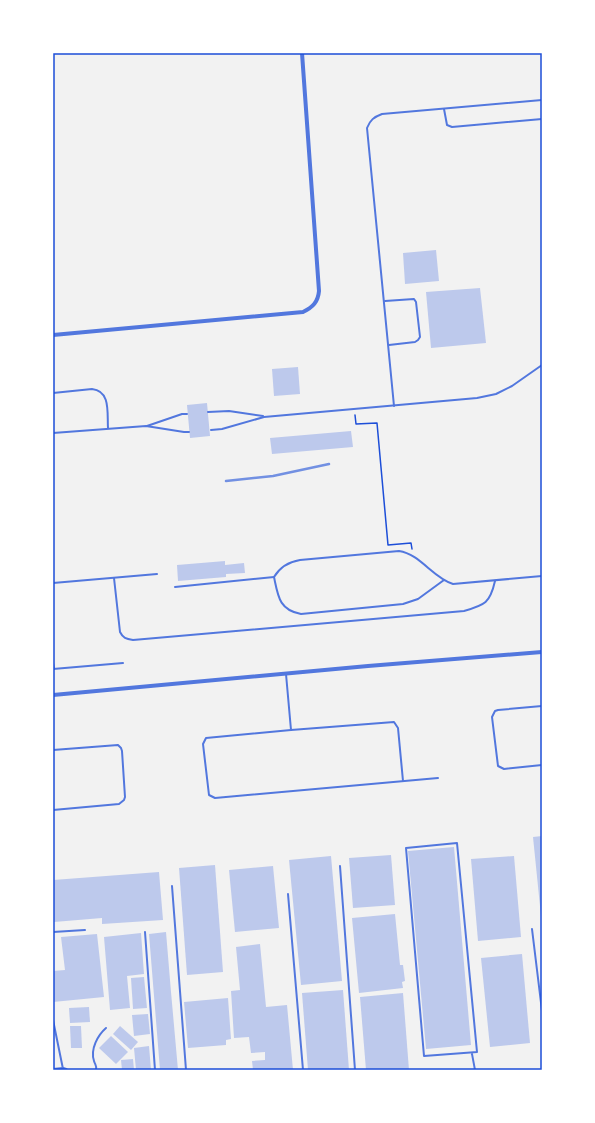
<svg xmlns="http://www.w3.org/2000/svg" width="595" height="1123" font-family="'PT Sans Narrow',sans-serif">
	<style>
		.building { fill: #bdc9ec }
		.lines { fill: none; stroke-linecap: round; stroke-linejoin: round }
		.path { stroke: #1d4ed8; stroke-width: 1.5 }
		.service { stroke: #5277de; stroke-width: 2 }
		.minor { stroke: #5277de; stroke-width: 4 }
		.rail { stroke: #7290e2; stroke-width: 2.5 }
		.neatline { fill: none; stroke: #1d4ed8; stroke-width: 1.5 }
	</style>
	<rect width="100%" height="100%" fill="#f2f2f2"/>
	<g class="building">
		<polygon points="436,250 439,281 405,284 403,253"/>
		<polygon points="480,288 486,343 431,348 426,292"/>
		<polygon points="298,367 300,394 274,396 272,369"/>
		<polygon points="207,403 210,436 190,438 187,405"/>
		<polygon points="351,431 353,447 272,454 270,438"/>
		<polygon points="225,561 225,565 244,563 245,573 226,574 226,577 178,581 177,565"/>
		<polygon points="542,836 542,916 541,916 533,837"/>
		<polygon points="454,847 471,1045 426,1049 408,851"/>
		<polygon points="391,855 395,905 353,908 349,858"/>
		<polygon points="331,856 342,981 301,985 289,860"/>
		<polygon points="514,856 521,937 478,941 471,859"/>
		<polygon points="215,865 223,972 187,975 179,868"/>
		<polygon points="273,866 279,928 235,932 229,870"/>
		<polygon points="159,872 163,920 102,924 102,918 54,922 53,880"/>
		<polygon points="395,914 400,965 403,965 405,981 402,982 403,988 359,993 352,918"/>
		<polygon points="166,932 171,992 178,1070 160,1070 149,934"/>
		<polygon points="141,933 144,974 127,976 130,1008 110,1010 104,937"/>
		<polygon points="97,934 104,997 53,1002 53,971 65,970 61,937"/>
		<polygon points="260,944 266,1007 287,1005 293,1070 253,1070 252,1061 265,1060 265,1052 251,1053 249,1037 234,1038 231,991 240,990 236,947"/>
		<polygon points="522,954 530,1043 490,1047 481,958"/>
		<polygon points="144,977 147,1008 133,1009 131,978"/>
		<polygon points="343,990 349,1070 308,1070 302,993"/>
		<polygon points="403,993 409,1070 366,1070 360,997"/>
		<polygon points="228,998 231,1039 226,1040 226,1045 188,1048 184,1002"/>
		<polygon points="89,1007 90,1022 70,1023 69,1008"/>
		<polygon points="148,1014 150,1034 134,1036 132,1015"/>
		<polygon points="70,1026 81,1026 82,1048 71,1048"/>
		<polygon points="120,1026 138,1042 131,1050 113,1034"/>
		<polygon points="111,1036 128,1052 116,1064 99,1048"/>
		<polygon points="149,1046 151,1070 136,1070 134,1048"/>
		<polygon points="133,1059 134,1070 122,1070 121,1060"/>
	</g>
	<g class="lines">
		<polyline class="path" points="355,415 356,424 377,423 388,545 411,543 412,549"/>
		<g class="service">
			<polyline points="444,109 447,125 452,127 542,119"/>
			<polyline points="385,301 414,299 416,302 420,337 418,340 415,342 389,345"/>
			<path d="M53,393L92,389C111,391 107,413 108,428"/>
			<path d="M394,406L367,128C370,120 374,117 382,114L542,100"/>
			<polyline points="208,412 229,411 263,416"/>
			<polyline points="147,426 182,414 187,414"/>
			<polyline points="211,430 222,429 264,417 477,398 496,394 512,386 542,365"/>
			<polyline points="53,433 146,426 184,432 189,432"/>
			<path d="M114,578L120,632C123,638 126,639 133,640L464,611C485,605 490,603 495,581"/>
			<path d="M444,580L418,599L403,604L301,614C279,610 278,596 274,577C280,567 288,562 300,560L399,551C420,554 433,578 453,584L542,576"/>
			<polyline points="53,583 157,574"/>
			<polyline points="175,587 274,577"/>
			<polyline points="53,663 54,669"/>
			<polyline points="53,669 123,663"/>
			<polyline points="286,674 291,730 394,722 398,728 403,781"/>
			<polyline points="542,706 498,710 495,711 492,717 498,766 504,769 542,765"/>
			<polyline points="291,730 206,738 203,744 209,795 215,798 438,778"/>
			<polyline points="53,750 118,745 121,748 122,751 125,797 124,800 119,804 53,810"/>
			<polygon points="457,843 477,1052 424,1056 406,848"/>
			<polyline points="340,866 355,1070"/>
			<polyline points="172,886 186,1070"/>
			<polyline points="288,894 303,1070"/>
			<polyline points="532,929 542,1011"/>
			<polyline points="53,932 85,930"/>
			<polyline points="145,932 155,1070"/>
			<polyline points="53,1020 63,1069"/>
			<polyline points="472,1054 475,1070"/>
			<path d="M96,1070C97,1065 95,1065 94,1061C90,1049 98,1035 106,1028"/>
		</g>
		<g class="minor">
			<path d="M53,335L303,312C313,307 318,302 319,291L302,53"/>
			<polyline points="53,695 368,666 542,652"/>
			<polyline points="53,1070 63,1069 66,1070"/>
		</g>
		<polyline class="rail" points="226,481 273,476 329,464"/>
	</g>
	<rect width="595" height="1123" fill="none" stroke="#ffffff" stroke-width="108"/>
	<rect x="54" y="54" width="487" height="1015" class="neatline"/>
</svg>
